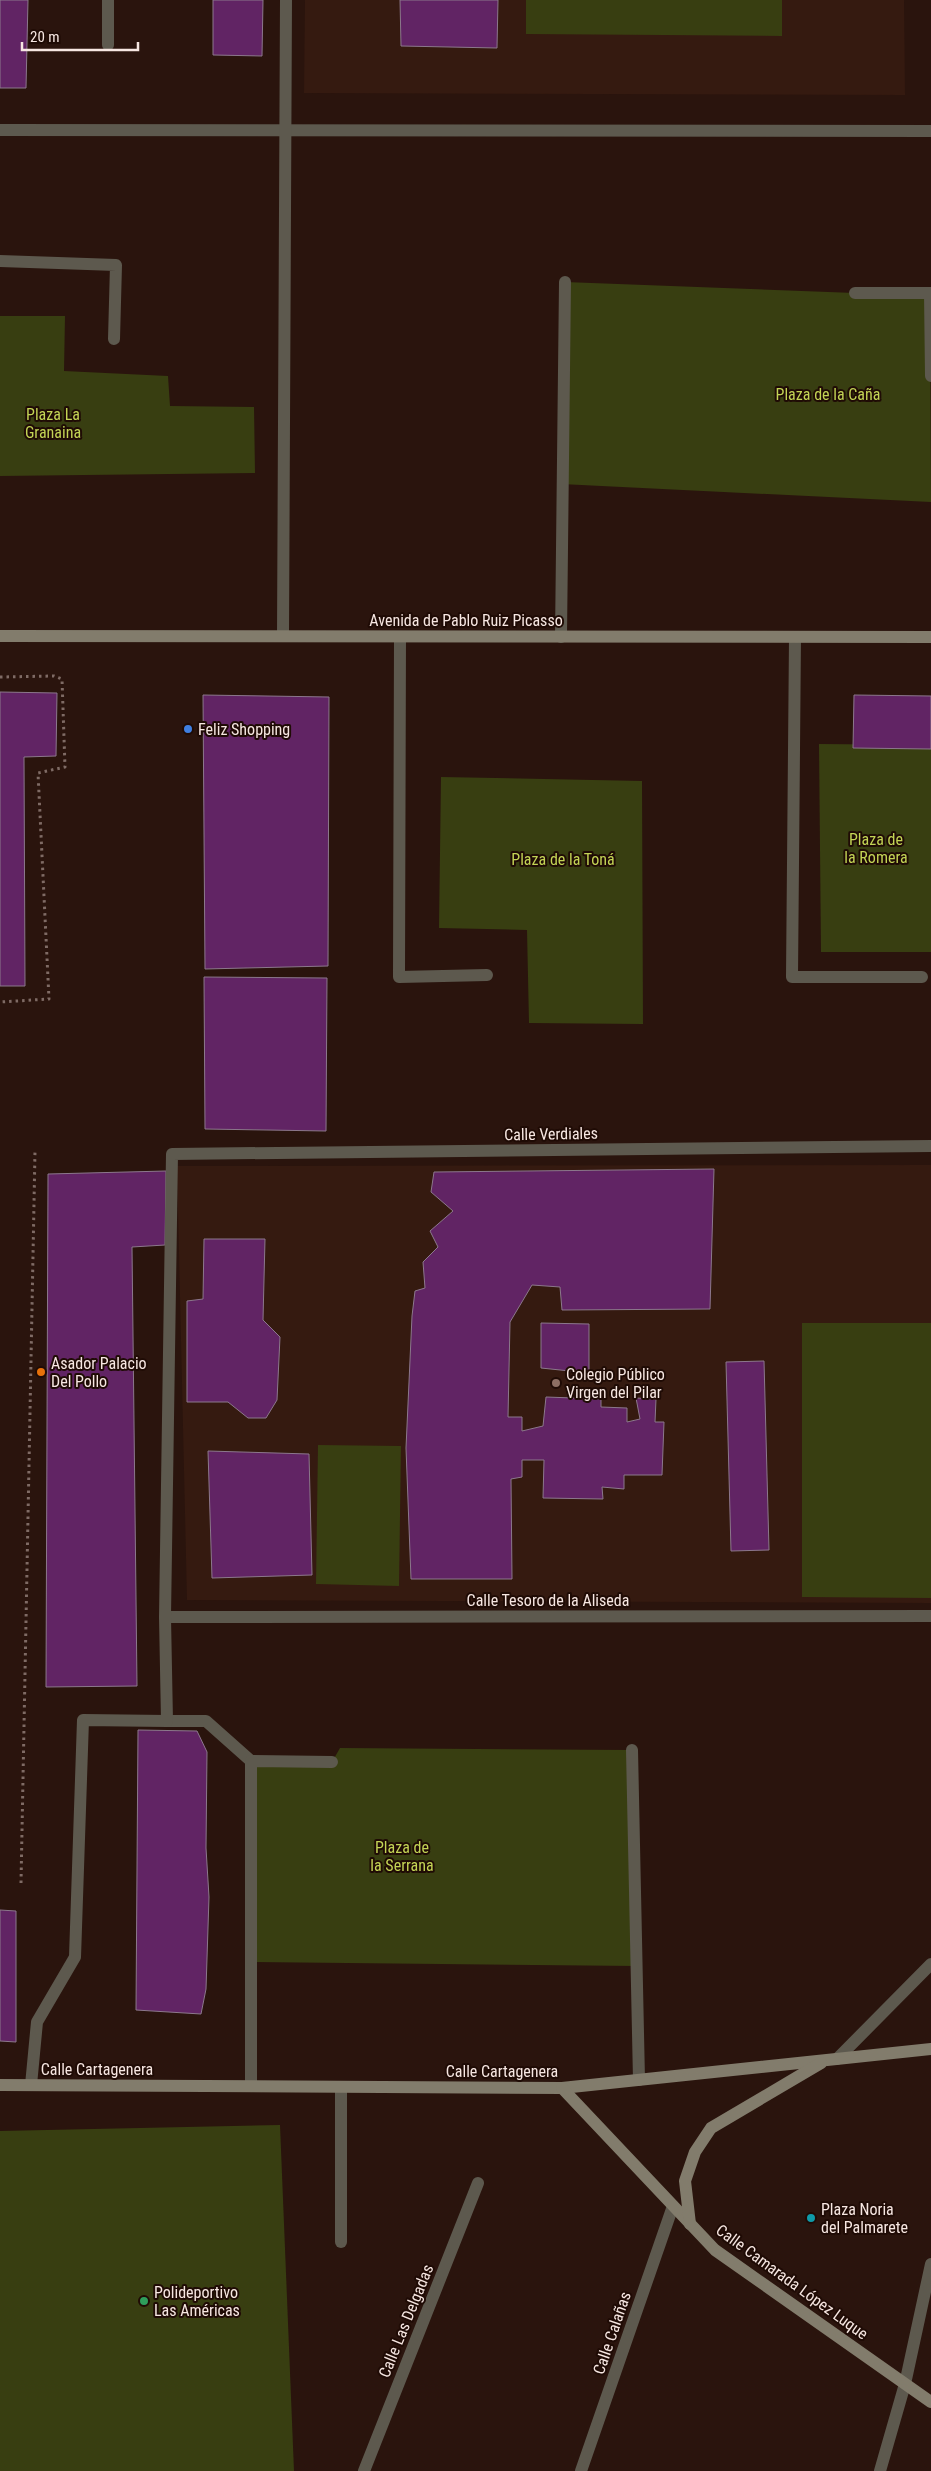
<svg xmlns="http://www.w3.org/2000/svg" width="931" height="2471" font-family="'Roboto Condensed',sans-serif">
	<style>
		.built { fill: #351a10 }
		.green { fill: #383e11 }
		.building { fill: #612464; stroke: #8c788c }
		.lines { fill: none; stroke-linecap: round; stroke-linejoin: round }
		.path { stroke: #7f6b65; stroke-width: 3; stroke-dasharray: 2.5 4; stroke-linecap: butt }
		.lane { stroke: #5d594e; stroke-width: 12 }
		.street { stroke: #5d594e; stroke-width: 12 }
		.secondary { stroke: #827c6c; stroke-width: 12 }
		.shop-dot { fill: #3f7fe0; stroke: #1f0b05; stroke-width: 2 }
		.food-dot { fill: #e8710a; stroke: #1f0b05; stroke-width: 2 }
		.education-dot { fill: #8d6e63; stroke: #1f0b05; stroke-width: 2 }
		.culture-dot { fill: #0f9aa8; stroke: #1f0b05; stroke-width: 2 }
		.leisure-dot { fill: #2e9e5b; stroke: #1f0b05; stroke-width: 2 }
		.labels { text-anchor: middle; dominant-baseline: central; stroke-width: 4; stroke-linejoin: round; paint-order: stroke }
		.park-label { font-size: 16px; fill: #c3d455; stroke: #1f0b05 }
		.street-label { font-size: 16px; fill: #f7e7e2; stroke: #1f0b05 }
		.poi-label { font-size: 16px; fill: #f7e7e2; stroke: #1f0b05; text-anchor: start }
	</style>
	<rect width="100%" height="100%" fill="#2a140d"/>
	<g class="built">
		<polygon points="305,0 904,0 905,95 304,93"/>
		<polygon points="931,1165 931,1603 187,1600 177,1166"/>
	</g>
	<g class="green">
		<polygon points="526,0 782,0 782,36 526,34"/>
		<polygon points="565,282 855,293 930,293 931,502 561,484"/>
		<polygon points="0,316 65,316 64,371 168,376 170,406 254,407 255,473 0,476"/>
		<polygon points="819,744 931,745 931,952 821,952"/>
		<polygon points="441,777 642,781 643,1024 529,1023 527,930 439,928"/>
		<polygon points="802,1323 931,1323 931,1598 802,1597"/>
		<polygon points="318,1445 401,1446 399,1586 316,1584"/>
		<polygon points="340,1748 632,1750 637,1966 251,1962 251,1761 332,1762"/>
		<polygon points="280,2125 294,2471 0,2471 0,2131"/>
	</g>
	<g class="building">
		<polygon points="0,0 28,0 26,88 0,88"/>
		<polygon points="213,0 263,0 262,56 213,55"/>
		<polygon points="400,0 498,0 497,48 401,46"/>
		<polygon points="0,692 57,693 56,756 24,757 25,986 0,986"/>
		<polygon points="203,695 329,697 328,966 205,969"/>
		<polygon points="854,695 931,696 931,749 853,748"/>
		<polygon points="204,977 327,978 326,1131 205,1129"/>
		<polygon points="714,1169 710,1309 562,1310 560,1287 532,1285 510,1322 508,1417 522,1417 522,1431 543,1426 546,1397 601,1399 601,1407 627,1408 627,1422 640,1419 636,1398 656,1399 655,1422 664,1422 662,1475 624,1475 624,1489 602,1487 603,1499 543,1498 544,1460 522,1460 522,1477 511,1479 512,1579 411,1579 406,1448 412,1316 415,1291 425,1288 423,1262 438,1247 430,1231 453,1211 431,1192 434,1172"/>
		<polygon points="166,1171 165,1245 132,1247 137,1686 46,1687 48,1174"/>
		<polygon points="204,1239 265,1239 263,1320 280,1337 277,1400 266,1418 248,1418 228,1402 187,1402 187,1301 203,1299"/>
		<polygon points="541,1323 589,1324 589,1373 541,1368"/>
		<polygon points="764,1361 769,1550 731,1551 726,1362"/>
		<polygon points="208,1451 309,1454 312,1575 212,1578"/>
		<polygon points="138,1730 197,1731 207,1752 206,1848 209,1897 206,1989 201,2014 136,2010"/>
		<polygon points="0,1910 16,1911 16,2042 0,2041"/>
	</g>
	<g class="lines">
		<g class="path">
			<polyline points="0,677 54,676 62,679 65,767 38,773 49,999 0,1002"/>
			<polyline points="21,1883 35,1151"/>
		</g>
		<polyline class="lane" points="341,2087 341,2242"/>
		<g class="street">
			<polyline points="108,45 108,0"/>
			<polyline points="0,130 931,131"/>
			<polyline points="0,261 116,265 114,339"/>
			<polyline points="855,293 930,293 931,376"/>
			<polyline points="283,636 286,0"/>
			<polyline points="400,637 399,977 487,975"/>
			<polyline points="561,637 565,282"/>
			<polyline points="795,637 792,977 922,977"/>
			<polyline points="165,1617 931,1616"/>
			<polyline points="167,1721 206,1721 251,1761"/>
			<polyline points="632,1750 639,2080"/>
			<polyline points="837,2059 931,1964"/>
			<polyline points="31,2085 37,2022 75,1957 83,1720 167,1721 165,1617 172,1154 931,1146"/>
			<polyline points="251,2086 251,1761 332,1762"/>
			<polyline points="364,2471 478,2183"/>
			<polyline points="581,2471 673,2206"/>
			<polyline points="880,2471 905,2384 931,2264"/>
		</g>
		<g class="secondary">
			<polyline points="0,636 931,637"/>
			<polyline points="0,2085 562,2088 931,2049"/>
			<polyline points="562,2088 715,2250 931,2402"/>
			<polyline points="690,2224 685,2181 695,2152 711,2128 821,2063"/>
		</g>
	</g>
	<circle class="shop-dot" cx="188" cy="729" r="5"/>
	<circle class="food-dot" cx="41" cy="1372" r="5"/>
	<circle class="education-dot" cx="556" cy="1383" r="5"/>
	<circle class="culture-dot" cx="811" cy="2218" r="5"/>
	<circle class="leisure-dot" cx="144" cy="2301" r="5"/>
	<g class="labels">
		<g class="park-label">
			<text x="828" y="394">Plaza de la Caña</text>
			<text x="53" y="414">Plaza La<tspan x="53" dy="18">Granaina</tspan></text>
			<text x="876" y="839">Plaza de<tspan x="876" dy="18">la Romera</tspan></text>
			<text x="563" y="859">Plaza de la Toná</text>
			<text x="402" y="1847">Plaza de<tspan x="402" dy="18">la Serrana</tspan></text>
		</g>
		<g class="street-label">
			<text x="466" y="620">Avenida de Pablo Ruiz Picasso</text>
			<text transform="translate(551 1134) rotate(-1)">Calle Verdiales</text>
			<text x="548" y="1600">Calle Tesoro de la Aliseda</text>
			<text x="97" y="2069">Calle Cartagenera</text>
			<text x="502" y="2071">Calle Cartagenera</text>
			<text transform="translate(792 2282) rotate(36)">Calle Camarada López Luque</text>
			<text transform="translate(406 2321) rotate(-68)">Calle Las Delgadas</text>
			<text transform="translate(612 2333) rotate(-71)">Calle Calañas</text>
		</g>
		<g class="poi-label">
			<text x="198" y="729">Feliz Shopping</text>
			<text x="51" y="1363">Asador Palacio<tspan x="51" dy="18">Del Pollo</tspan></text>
			<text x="566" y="1374">Colegio Público<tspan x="566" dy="18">Virgen del Pilar</tspan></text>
			<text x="821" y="2209">Plaza Noria<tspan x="821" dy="18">del Palmarete</tspan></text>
			<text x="154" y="2292">Polideportivo<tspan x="154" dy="18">Las Américas</tspan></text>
		</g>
	</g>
	<path d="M22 42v8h116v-8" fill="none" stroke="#f7e7e2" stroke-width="2.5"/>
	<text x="30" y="42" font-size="15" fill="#f7e7e2" stroke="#1f0b05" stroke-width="4" paint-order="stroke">20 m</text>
</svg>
